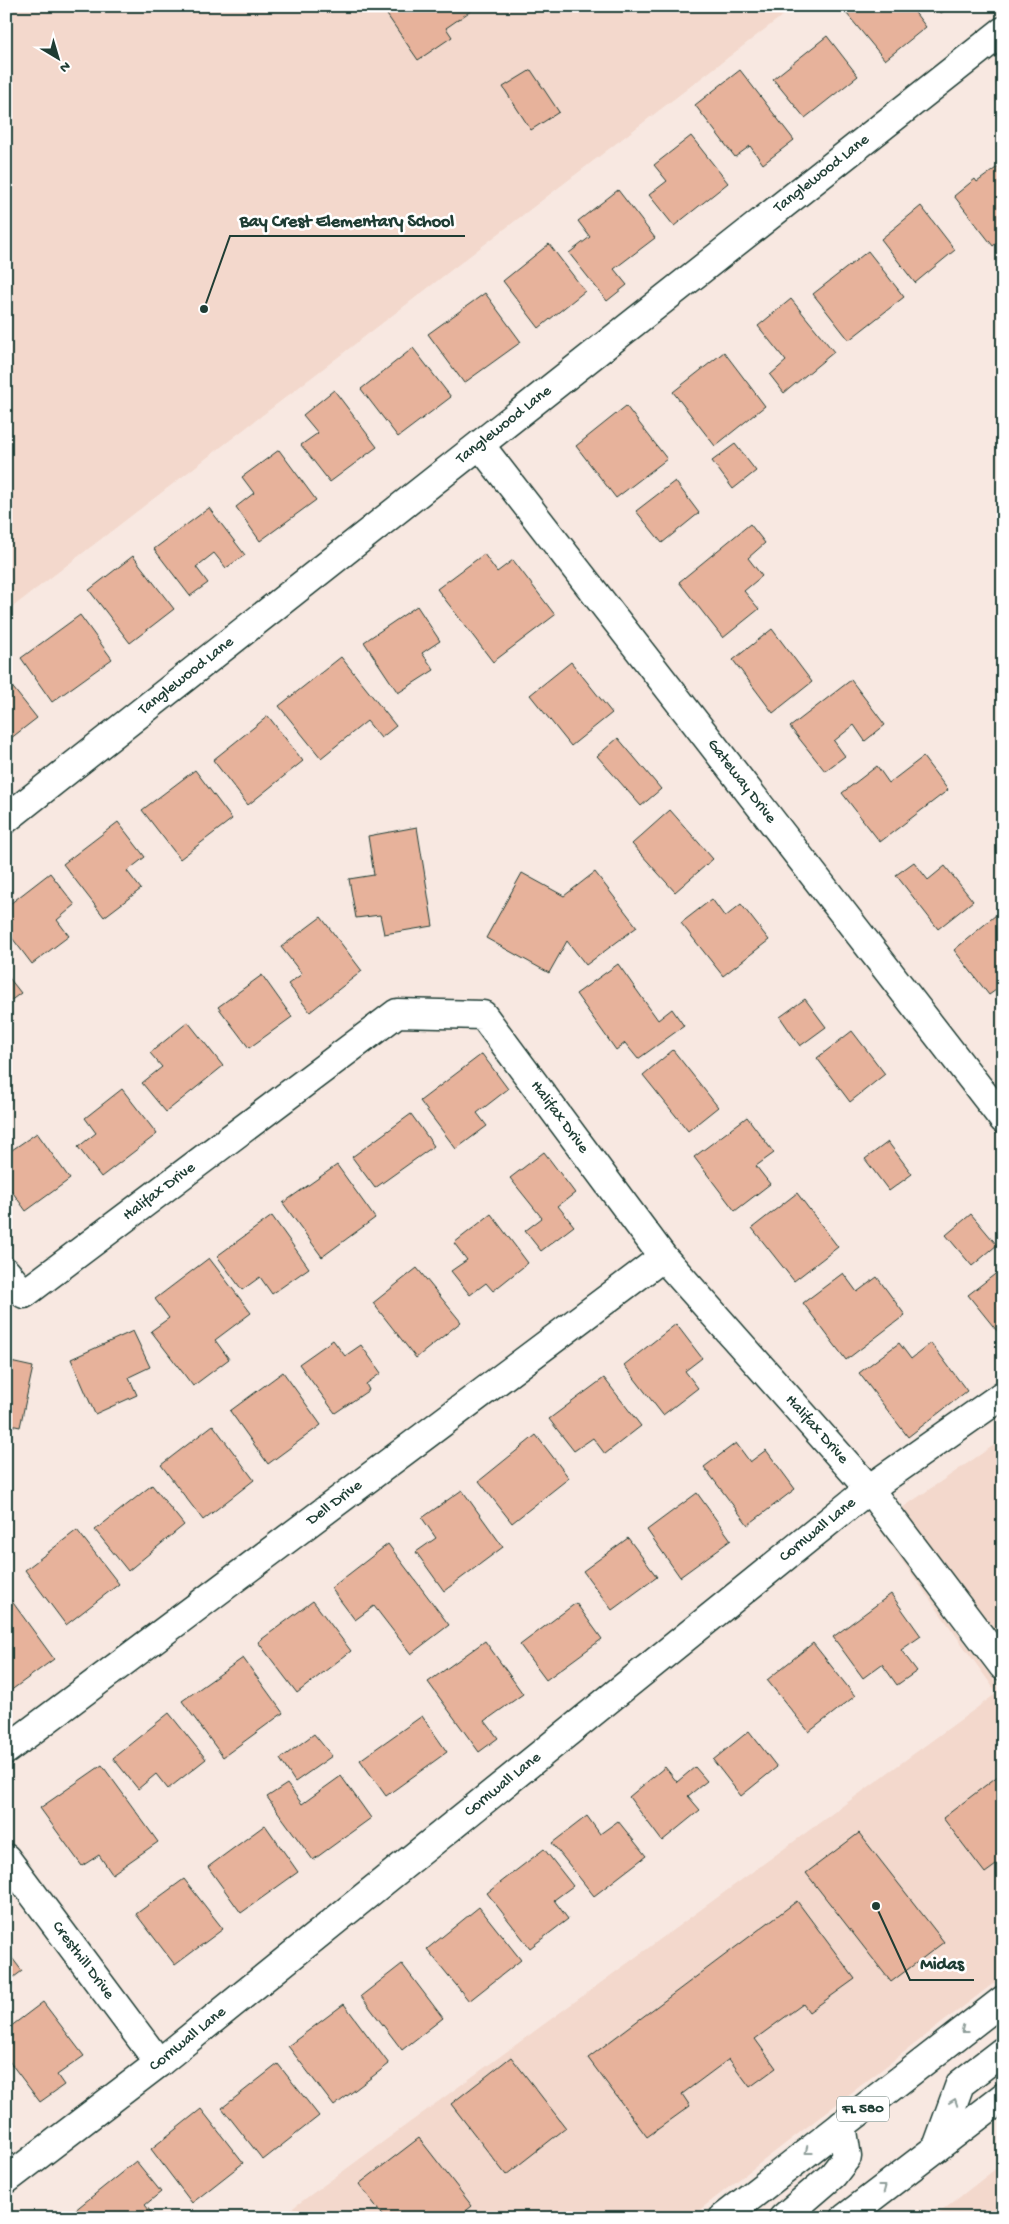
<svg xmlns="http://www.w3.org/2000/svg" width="1009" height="2224" font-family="'Gochi Hand',sans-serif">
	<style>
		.built { fill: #f3d8cc }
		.building { fill: #e7b29b; stroke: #1f3d34 }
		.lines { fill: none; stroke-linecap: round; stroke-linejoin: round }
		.street-casing { stroke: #1f3d34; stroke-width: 31 }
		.primary-casing { stroke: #1f3d34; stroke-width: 31 }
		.street { stroke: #fff; stroke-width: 28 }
		.primary { stroke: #fff; stroke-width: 28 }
		.oneway { stroke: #8f9e9a }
		.labels { text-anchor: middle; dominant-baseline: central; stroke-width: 5; stroke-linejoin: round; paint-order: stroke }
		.shield { fill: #fff; stroke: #627771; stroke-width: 1 }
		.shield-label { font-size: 15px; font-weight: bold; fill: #1f3d34 }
		.street-label { font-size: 16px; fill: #1f3d34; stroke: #fff }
		.leader { fill: none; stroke: #1f3d34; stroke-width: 2 }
		.callout-dot { fill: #1f3d34; stroke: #fff; stroke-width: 2 }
		.callout-label { font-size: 18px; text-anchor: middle; font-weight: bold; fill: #1f3d34; stroke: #fff; stroke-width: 5; stroke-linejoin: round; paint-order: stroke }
	</style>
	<rect width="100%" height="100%" fill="#f8e8e1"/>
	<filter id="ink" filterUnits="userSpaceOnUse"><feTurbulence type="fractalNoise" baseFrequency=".02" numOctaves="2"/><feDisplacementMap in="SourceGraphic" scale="10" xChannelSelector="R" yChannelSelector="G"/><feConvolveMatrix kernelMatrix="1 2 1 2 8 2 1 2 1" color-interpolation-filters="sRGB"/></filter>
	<g filter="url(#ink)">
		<g class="built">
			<polygon points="6,6 795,6 6,612"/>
			<polygon points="1003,1439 1003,1641 902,1508"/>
			<polygon points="876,1524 1003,1692 1003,1976 689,2218 279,2218 997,1693"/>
			<polygon points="1003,2163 1003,2218 933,2218"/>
		</g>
		<g class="building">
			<polygon points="381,6 478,6 446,28 452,37 418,60"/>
			<polygon points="843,6 910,6 926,27 885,60 842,8"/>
			<polygon points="935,6 951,6 941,13"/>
			<polygon points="827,36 858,76 805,118 773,79"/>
			<polygon points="531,70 559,112 531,130 503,87"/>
			<polygon points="740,70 794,140 763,164 750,146 735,157 695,105"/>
			<polygon points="691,136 728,183 674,226 649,195 667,181 654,165"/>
			<polygon points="1003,163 1003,238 993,246 954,196 975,179 977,182"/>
			<polygon points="618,190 655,238 614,269 627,285 607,301 569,253 590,237 578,221"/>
			<polygon points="921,206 955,250 915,283 881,239"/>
			<polygon points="549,244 585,291 539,328 503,281"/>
			<polygon points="868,251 904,297 849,340 813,294"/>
			<polygon points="485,293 521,342 464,383 428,334"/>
			<polygon points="791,299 834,352 784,393 770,375 786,361 758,326"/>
			<polygon points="413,348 451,397 398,437 361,389"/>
			<polygon points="724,352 765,406 715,446 673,392"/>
			<polygon points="334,390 377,447 330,482 301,445 318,433 303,415"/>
			<polygon points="626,406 667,459 616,498 576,446"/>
			<polygon points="735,444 756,471 733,489 712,461"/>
			<polygon points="279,450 316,500 260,541 236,507 254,493 242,477"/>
			<polygon points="675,481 699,513 662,543 636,511"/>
			<polygon points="209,508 245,555 226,568 214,553 196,567 208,583 190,596 154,549"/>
			<polygon points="750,524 765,543 748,558 762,576 744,591 759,609 723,638 679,582"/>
			<polygon points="484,554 497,572 513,560 555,615 493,662 437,589"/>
			<polygon points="133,556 174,609 130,643 89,590"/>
			<polygon points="417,606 440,641 422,653 434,670 398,693 364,642"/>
			<polygon points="80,615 112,659 52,702 21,658"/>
			<polygon points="772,629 812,682 773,713 733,660"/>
			<polygon points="341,657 396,726 381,738 367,721 321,758 279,706"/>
			<polygon points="571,662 612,713 571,746 530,695"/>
			<polygon points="6,679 37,718 6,742"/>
			<polygon points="851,680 885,725 865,741 854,725 834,741 845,756 825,771 790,727"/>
			<polygon points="268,716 303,761 248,805 213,760"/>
			<polygon points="618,738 661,789 641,806 597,756"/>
			<polygon points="923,757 948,790 880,842 842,793 877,766 889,783"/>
			<polygon points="195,770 232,819 180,859 142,810"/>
			<polygon points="670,810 713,859 675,892 632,844"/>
			<polygon points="118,822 145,857 127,871 141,889 104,917 63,864"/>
			<polygon points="417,827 433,926 384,934 380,915 356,918 349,879 374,875 368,836"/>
			<polygon points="914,862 928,880 945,866 973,901 938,929 896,875"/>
			<polygon points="595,872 637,927 586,965 567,941 549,973 486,938 522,873 564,896"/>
			<polygon points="50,873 75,905 57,920 69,936 32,964 6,930 6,907"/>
			<polygon points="712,899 725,917 741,904 769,940 723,976 681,923"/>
			<polygon points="996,915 1003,924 1003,985 989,995 954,950"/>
			<polygon points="321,917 362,971 310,1012 288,984 302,974 281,947"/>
			<polygon points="618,964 658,1020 672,1009 684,1026 638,1059 625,1043 616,1050 576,994"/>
			<polygon points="6,974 21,993 6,1004"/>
			<polygon points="262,975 292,1017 249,1048 218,1007"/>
			<polygon points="805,999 826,1027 800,1046 780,1017"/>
			<polygon points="188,1022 223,1066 166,1112 142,1083 162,1067 150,1053"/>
			<polygon points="852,1031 885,1074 850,1102 817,1058"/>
			<polygon points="673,1050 718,1107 688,1131 643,1075"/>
			<polygon points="482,1054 508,1089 477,1113 487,1126 456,1149 420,1101"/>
			<polygon points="122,1089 157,1134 101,1177 78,1147 96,1133 85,1118"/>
			<polygon points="411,1114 434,1146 375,1188 352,1157"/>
			<polygon points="747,1117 774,1153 756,1166 770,1184 735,1211 694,1157"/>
			<polygon points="37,1133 70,1179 26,1211 6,1183 6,1154"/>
			<polygon points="888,1142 912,1174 889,1191 865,1159"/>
			<polygon points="544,1152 575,1193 558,1206 574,1226 541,1251 525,1231 542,1218 510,1178"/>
			<polygon points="337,1165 375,1218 322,1257 283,1203"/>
			<polygon points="797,1193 838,1247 794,1281 752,1228"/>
			<polygon points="491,1214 528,1263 493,1291 486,1283 470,1295 451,1271 467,1260 454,1243"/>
			<polygon points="971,1214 997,1245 972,1266 946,1235"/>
			<polygon points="272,1216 309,1268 272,1294 260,1277 242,1290 217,1256"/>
			<polygon points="209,1258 251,1313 215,1340 229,1359 193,1386 151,1331 169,1318 155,1299"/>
			<polygon points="417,1268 461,1322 416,1358 373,1303"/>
			<polygon points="1003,1268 1003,1327 997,1331 968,1295"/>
			<polygon points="843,1273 857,1292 877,1277 905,1315 846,1360 803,1303"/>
			<polygon points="676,1324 702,1358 685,1371 698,1388 663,1415 624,1365"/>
			<polygon points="133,1331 150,1367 129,1377 137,1395 95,1414 71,1359"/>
			<polygon points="333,1340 345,1356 361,1345 381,1373 366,1384 369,1390 335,1413 299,1364"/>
			<polygon points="899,1343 911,1359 931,1343 967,1391 908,1437 859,1373"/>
			<polygon points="6,1361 33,1367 20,1427 6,1424"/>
			<polygon points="283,1372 321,1425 268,1464 230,1411"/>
			<polygon points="604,1378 641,1426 605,1454 593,1438 574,1451 549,1419"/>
			<polygon points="213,1425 254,1480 203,1520 161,1465"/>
			<polygon points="536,1435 569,1478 512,1523 479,1481"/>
			<polygon points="736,1443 750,1462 766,1450 795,1489 748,1525 704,1467"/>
			<polygon points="152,1485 184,1525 128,1571 95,1530"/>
			<polygon points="462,1490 503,1547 444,1591 416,1552 436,1538 422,1518"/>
			<polygon points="697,1493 731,1540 680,1577 647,1530"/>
			<polygon points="77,1530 119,1584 66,1625 25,1570"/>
			<polygon points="628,1538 657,1577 612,1610 583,1571"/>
			<polygon points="388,1544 449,1625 411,1654 374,1606 355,1620 331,1588"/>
			<polygon points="891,1594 921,1636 901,1650 917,1671 897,1685 882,1664 863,1678 833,1637"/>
			<polygon points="11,1600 54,1659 6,1694 6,1604"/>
			<polygon points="313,1601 351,1651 297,1693 258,1642"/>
			<polygon points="576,1603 602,1639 546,1680 520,1645"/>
			<polygon points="485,1641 523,1694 485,1721 498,1738 479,1752 428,1682"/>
			<polygon points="813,1643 855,1696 809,1732 767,1680"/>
			<polygon points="243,1658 283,1713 223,1757 182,1701"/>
			<polygon points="169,1713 206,1759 168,1789 156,1774 138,1789 113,1758"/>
			<polygon points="422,1716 447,1752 386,1796 360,1760"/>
			<polygon points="749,1731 777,1767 741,1796 713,1760"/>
			<polygon points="314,1734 332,1756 295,1782 280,1759"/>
			<polygon points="102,1765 158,1842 112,1874 99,1855 82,1866 40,1808"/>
			<polygon points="665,1767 677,1782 695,1767 707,1781 688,1796 700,1810 662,1841 629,1797"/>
			<polygon points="1003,1772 1003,1860 985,1873 943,1818"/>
			<polygon points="341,1776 371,1818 313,1860 267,1797 287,1784 302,1804"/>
			<polygon points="587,1816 600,1834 618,1821 646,1856 594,1896 552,1843"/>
			<polygon points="265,1825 298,1872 241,1913 208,1867"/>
			<polygon points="859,1833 944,1942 891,1982 806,1873"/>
			<polygon points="544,1849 573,1886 554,1900 568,1919 530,1948 487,1893"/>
			<polygon points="184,1879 223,1929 175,1965 136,1914"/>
			<polygon points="797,1901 855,1979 809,2012 803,2004 755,2039 776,2068 750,2087 729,2059 682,2094 690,2106 647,2137 588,2058"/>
			<polygon points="479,1907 521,1960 469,2001 427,1949"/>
			<polygon points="6,1950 22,1971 6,1983"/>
			<polygon points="402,1964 443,2018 402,2050 361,1996"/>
			<polygon points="43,2002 84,2056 57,2075 64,2085 40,2102 6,2057 6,2030"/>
			<polygon points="344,2004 389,2064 334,2106 288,2046"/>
			<polygon points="511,2057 566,2128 506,2175 451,2104"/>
			<polygon points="278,2064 319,2116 263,2160 222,2108"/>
			<polygon points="201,2109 243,2163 192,2203 151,2149"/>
			<polygon points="419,2138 472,2206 457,2218 385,2218 359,2184"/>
			<polygon points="136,2161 161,2192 145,2205 156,2218 80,2218 74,2211"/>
		</g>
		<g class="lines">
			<g class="street-casing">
				<g id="street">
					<path id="s1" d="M480,445L1003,1119"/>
					<path id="s2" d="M6,819L1003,31"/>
					<path id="s3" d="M6,1272L24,1294L397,1013L483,1015L663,1257L869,1489L1003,1666"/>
					<path id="s4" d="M6,1750L663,1257"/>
					<path id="s5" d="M6,1858L159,2063"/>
					<path id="s6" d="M6,2180L159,2063L869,1489L1003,1395"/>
				</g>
			</g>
			<g class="primary-casing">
				<g id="primary">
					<polyline points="937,2147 960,2084 1003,2051"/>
					<polyline points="723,2218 1003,2000"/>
					<polyline points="783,2218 833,2175 847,2157 842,2125"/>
					<polyline points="845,2218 1003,2097"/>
				</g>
			</g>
			<use href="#street" class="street"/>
			<use href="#primary" class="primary"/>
		</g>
		<defs><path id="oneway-chevron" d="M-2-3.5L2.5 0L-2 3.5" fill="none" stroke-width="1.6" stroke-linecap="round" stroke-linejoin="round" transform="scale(1.25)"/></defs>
		<g class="oneway">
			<use href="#oneway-chevron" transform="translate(964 2030) rotate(142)"/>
			<use href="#oneway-chevron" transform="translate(954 2102) rotate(-70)"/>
			<use href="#oneway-chevron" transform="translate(808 2151) rotate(142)"/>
			<use href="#oneway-chevron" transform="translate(883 2188) rotate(-37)"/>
		</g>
	</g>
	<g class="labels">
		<rect class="shield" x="837" y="2096.5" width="52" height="25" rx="4"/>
		<g class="shield-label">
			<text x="863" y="2109">FL 580</text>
		</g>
		<g class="street-label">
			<text stroke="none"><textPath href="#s2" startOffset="1040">Tanglewood Lane</textPath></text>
			<text stroke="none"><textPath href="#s2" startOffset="635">Tanglewood Lane</textPath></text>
			<text stroke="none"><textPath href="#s2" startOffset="230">Tanglewood Lane</textPath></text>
			<text stroke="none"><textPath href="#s1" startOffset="426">Gateway Drive</textPath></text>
			<text stroke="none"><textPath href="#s3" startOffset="709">Halifax Drive</textPath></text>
			<text stroke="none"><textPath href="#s3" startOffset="198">Halifax Drive</textPath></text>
			<text stroke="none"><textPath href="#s3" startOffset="1114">Halifax Drive</textPath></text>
			<text stroke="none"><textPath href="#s4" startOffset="411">Dell Drive</textPath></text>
			<text stroke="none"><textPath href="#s6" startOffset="1040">Cornwall Lane</textPath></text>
			<text stroke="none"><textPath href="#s6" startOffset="635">Cornwall Lane</textPath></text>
			<text stroke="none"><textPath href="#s5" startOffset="128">Cresthill Drive</textPath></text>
			<text stroke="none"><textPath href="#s6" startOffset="230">Cornwall Lane</textPath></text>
		</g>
	</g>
	<path class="leader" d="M204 309L230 236H465M876 1906L910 1980H974"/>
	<g class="callout-dot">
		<circle cx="204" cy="309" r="5"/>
		<circle cx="876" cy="1906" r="5"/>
	</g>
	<g class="callout-label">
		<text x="347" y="226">Bay Crest Elementary School</text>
		<text x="942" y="1969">Midas</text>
	</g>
	<rect width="1009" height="2224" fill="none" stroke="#fff" stroke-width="25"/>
	<rect x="12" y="12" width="984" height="2199" fill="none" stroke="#1f3d34" stroke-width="2" filter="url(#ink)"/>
	<g transform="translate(58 58) rotate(142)" stroke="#ffffff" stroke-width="4" paint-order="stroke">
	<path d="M0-4L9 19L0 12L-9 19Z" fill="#1f3d34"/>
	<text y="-8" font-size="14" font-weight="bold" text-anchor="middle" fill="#1f3d34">N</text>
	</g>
</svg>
